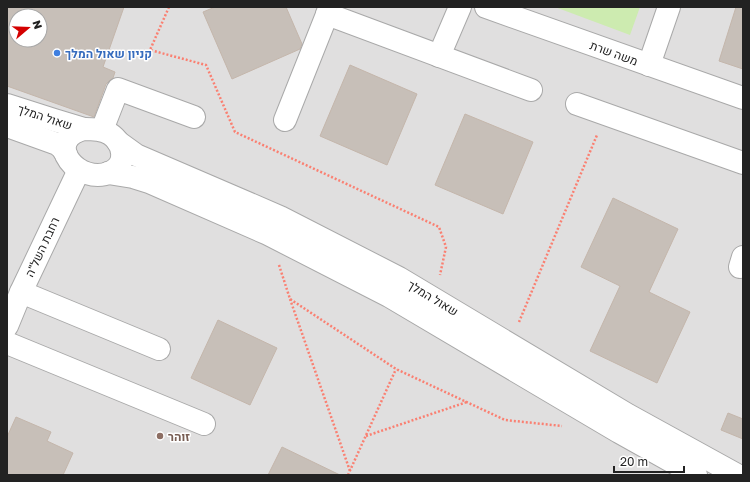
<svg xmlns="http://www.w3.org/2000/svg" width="750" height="482" font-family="'Golos Text',Heebo,sans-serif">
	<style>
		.residential { fill: #e0dfdf; fill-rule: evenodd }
		.grass { fill: #cdebb0 }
		.building { fill: #c7bfb8; stroke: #c4b6ab; fill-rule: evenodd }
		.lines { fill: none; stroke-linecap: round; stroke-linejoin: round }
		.minor-casing { stroke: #a9a9a9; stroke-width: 24 }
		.path { stroke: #fa8072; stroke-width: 2.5; stroke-dasharray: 2 2; stroke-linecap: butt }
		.minor { stroke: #fff; stroke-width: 22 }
		.shop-dot { fill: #3f7fe0; stroke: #fff; stroke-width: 1.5 }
		.education-dot { fill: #8d6e63; stroke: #fff; stroke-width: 1.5 }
		.labels { text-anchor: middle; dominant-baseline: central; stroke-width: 3; stroke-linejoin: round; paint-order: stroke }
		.shop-label { font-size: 12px; font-weight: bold; fill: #366cbe; stroke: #fff; text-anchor: start }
		.street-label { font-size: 12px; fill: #222; stroke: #fff }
		.education-label { font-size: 12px; font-weight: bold; fill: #785e54; stroke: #fff; text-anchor: start }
	</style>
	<rect width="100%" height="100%" fill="#f2efe9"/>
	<path class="residential" d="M7,7H743V475H7ZM16,16H40V40H16Z"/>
	<polygon class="grass" points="555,7 640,7 630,35"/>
	<g class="building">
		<path d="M7,7H124L103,67L115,72L113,78L110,80L106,84L94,117L7,86ZM16,16H40V40H16Z"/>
		<polygon points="215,7 286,7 302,44 300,49 232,79 203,12"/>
		<polygon points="736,7 743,7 743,69 719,61"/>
		<polygon points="350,65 417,94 387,165 320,136"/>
		<polygon points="465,114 533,142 503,214 435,185"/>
		<polygon points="613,198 678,229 649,292 690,312 657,383 590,351 620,286 581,267"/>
		<polygon points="218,320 277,348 250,405 191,378"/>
		<polygon points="728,413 743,419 743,439 721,430"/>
		<polygon points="16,417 51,432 47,441 73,453 63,475 7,475 7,437"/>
		<polygon points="282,447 340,475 268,475"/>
	</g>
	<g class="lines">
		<g class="minor-casing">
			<g id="minor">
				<polyline points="486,7 743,98"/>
				<polyline points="327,14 531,90"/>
				<polyline points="439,56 460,7"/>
				<polyline points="649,65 669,7"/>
				<polyline points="577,104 743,163"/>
				<polyline points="7,105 54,120 84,129"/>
				<polyline points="285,120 330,7"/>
				<polyline points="7,126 57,144 62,148 66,154"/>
				<path d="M84,129C93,129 102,129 110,134C124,143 128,164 111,172C79,187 41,141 84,129Z"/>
				<polyline points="102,130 118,89 194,117"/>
				<polyline points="118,142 136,155 280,217 399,278 628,415 737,475"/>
				<polyline points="108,173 133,177 149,182 268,234 389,296 619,432 696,475"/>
				<polyline points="740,267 743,257"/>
				<polyline points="21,292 159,349"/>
				<polyline points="7,326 21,292 79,170"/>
				<polyline points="7,343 204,424"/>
			</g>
		</g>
		<g class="path">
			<polyline points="169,7 150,50 206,65 235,132 439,227 446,247 440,275"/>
			<polyline points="279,265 290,299 396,369 505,420 562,426"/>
			<polyline points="290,299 350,471"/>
			<polyline points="519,322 597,135"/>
			<polyline points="366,436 467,402"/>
			<polyline points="348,475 396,369"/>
		</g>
		<use href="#minor" class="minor"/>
	</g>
	<circle class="shop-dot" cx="57" cy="53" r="4"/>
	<circle class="education-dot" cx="160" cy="436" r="4"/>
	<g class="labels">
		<g class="shop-label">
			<text x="65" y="53">קניון שאול המלך</text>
		</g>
		<g class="street-label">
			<text transform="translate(614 53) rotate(20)">משה שרת</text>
			<text transform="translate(45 117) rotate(18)">שאול המלך</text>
			<text transform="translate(42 247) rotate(-65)">רחבת השל"ה</text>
			<text transform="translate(433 298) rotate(31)">שאול המלך</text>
		</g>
		<g class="education-label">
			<text x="168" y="436">זוהר</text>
		</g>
	</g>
	<rect width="750" height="482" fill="none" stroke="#222222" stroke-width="16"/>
	<g transform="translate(28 28) rotate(71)"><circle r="19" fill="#ffffff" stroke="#a7a7a7"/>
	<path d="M0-3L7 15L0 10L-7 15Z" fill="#d40000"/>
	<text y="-6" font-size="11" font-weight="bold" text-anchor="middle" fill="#222222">N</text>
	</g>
	<path d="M614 466v6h70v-6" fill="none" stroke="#222222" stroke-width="2"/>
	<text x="620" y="466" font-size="12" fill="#222222" stroke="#ffffff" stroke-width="3" paint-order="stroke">20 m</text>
</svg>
